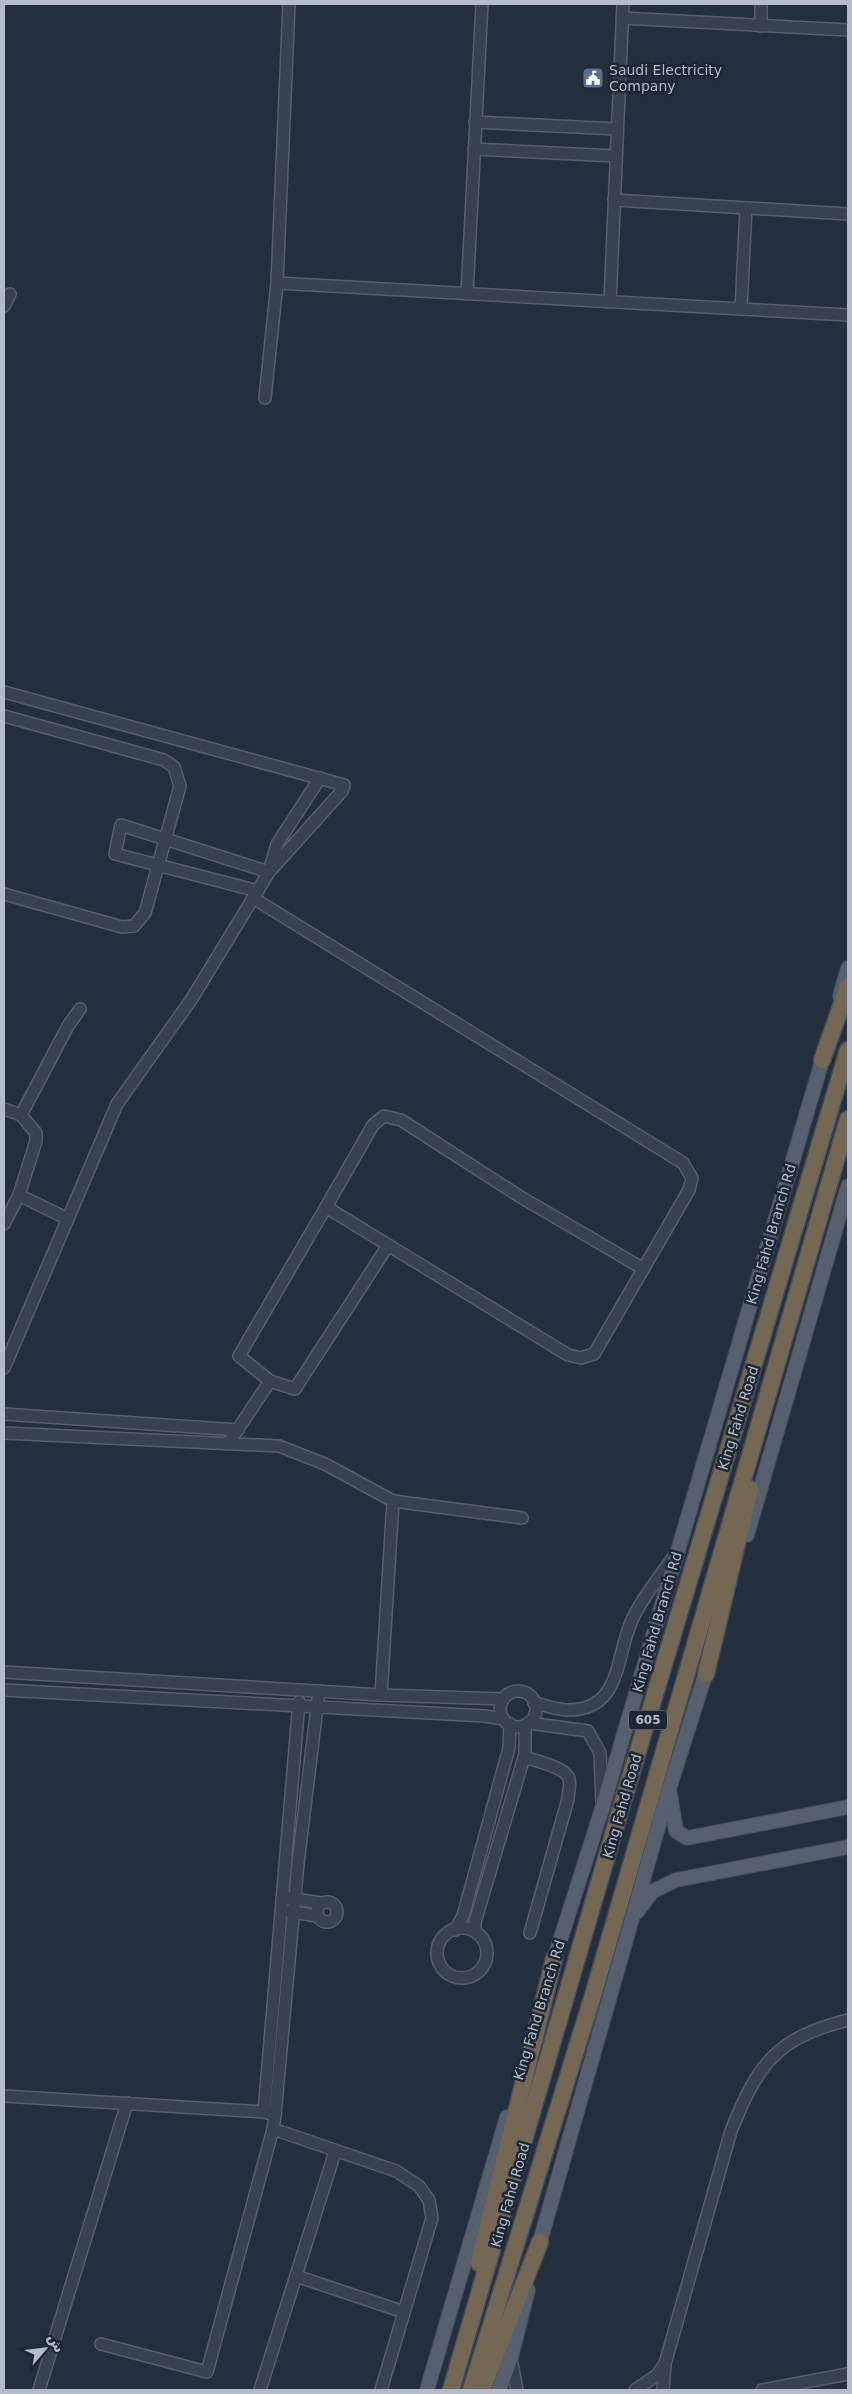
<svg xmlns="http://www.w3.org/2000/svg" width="852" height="2394" font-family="'DejaVu Sans',Vazirmatn,sans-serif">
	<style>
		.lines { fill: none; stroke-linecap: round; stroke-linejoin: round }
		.minor-casing { stroke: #565f6c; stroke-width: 14 }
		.major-casing { stroke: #414a57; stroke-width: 16 }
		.highway-casing { stroke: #434c59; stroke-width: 19 }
		.minor { stroke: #38414e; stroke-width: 11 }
		.major { stroke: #56606e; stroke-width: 14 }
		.highway { stroke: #746855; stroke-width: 16 }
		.labels { text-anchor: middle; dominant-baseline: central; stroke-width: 5; stroke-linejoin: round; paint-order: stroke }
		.shield { fill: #1d2633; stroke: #878f9c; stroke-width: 1 }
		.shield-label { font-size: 12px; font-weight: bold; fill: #b4bcc9 }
		.poi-label { font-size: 14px; fill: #b4bcc9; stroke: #1d2633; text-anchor: start }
		.street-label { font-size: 14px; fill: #b4bcc9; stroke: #1d2633 }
	</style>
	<rect width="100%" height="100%" fill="#242f3e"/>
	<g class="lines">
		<g class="minor-casing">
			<g id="minor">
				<polyline points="289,4 277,283 848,315"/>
				<polyline points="622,18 848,30"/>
				<polyline points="761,26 761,4"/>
				<polyline points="475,122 617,129"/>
				<polyline points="474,149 616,156"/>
				<polyline points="614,200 848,214"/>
				<polyline points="467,294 482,4"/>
				<polyline points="610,302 623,4"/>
				<polyline points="4,306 10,294"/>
				<polyline points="741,309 746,208"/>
				<polyline points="265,398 277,283"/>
				<polyline points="4,692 344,785 342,791 269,872 191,1000 117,1104 4,1368"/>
				<polyline points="4,716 164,760 174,767 180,786 145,913 134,926 122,927 4,894"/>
				<polyline points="258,891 115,854 121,825 269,872 277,844 320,778"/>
				<polyline points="4,1109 21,1115 36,1133 36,1141 19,1195 4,1224"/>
				<polyline points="21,1115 68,1026 80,1009"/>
				<polyline points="19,1195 68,1219"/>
				<polyline points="326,1207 373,1125 384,1116 401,1120 519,1196 642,1268"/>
				<polyline points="270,1381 295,1389 387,1247"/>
				<polyline points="4,1414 238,1430"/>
				<polyline points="4,1433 279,1446 325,1464 393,1501 381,1695"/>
				<polyline points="228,1444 270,1381 239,1356 326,1207 568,1355 581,1358 594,1354 689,1190 692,1178 683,1163 253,898"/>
				<polyline points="393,1501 522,1518"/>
				<polyline points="4,1672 381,1695 503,1699"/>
				<polyline points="4,1690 485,1716 504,1719"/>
				<circle cx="518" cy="1709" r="18"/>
				<path d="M534,1703C545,1705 557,1710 568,1710C622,1710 615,1657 632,1620C642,1597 660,1577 674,1556"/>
				<polyline points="528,1723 588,1731 600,1753 602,1803"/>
				<path d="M524,1757C534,1760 567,1768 569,1779C571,1784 568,1793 568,1799L530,1933"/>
				<polyline points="288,1898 321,1903"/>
				<circle cx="327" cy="1912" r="10"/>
				<polyline points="288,1911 317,1916"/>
				<circle cx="462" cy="1953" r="25"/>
				<polyline points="455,1930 463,1916 509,1748 510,1724"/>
				<polyline points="475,1931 475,1922 525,1754 525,1725"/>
				<polyline points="4,2096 264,2112 275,2115 273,2129 396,2171 419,2186 429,2200 432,2218 381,2390"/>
				<polyline points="264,2112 299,1702"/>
				<polyline points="275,2115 298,1863 319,1691"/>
				<polyline points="296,2276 404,2312"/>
				<polyline points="101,2344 207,2372 273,2129"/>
				<polyline points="511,2358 517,2390"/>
				<polyline points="39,2390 127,2103"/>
				<polyline points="260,2390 335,2152"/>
				<polyline points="635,2390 657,2375 664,2365"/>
				<path d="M663,2390L665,2364L731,2131C758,2064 776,2038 848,2020"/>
				<polyline points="762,2390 848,2374"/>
			</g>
		</g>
		<g class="major-casing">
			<g id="major">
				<polyline points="840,996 848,968"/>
				<polyline points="747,1535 848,1186"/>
				<polyline points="670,1793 676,1831 687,1838 848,1807"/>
				<polyline points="637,1912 653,1891 676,1880 848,1847"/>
				<polyline points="551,1969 602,1809 825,1051"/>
				<polyline points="537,2252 669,1789 709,1663"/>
				<polyline points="427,2390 507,2117"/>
				<polyline points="499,2390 511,2357 528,2290"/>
			</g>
		</g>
		<g class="highway-casing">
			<g id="highway">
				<polyline points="822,1060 848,987"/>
				<polyline points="706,1674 750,1489"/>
				<polyline points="479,2263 554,1959"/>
				<polyline points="451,2390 620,1811 848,1050"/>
				<polyline points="471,2390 594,1992 848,1119"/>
				<polyline points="482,2390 540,2242"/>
			</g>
		</g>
		<use href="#minor" class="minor"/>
		<use href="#major" class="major"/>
		<use href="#highway" class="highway"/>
	</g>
	<defs>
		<g id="civic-square" transform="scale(1.125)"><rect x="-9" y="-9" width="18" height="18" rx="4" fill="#5c6f8a" stroke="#1d2633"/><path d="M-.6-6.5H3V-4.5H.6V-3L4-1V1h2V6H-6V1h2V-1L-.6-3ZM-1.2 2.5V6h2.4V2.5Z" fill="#fff"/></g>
	</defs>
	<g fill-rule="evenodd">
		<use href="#civic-square" x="593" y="78"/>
	</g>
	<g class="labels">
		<rect class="shield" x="629" y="1710.5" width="38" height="19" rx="4"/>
		<g class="shield-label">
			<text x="648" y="1720">605</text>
		</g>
		<g class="poi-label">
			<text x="609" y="70">Saudi Electricity<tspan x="609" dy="16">Company</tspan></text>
		</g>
		<g class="street-label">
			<text transform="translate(771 1234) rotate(-74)">King Fahd Branch Rd</text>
			<text transform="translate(738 1418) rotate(-73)">King Fahd Road</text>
			<text transform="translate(657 1622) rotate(-74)">King Fahd Branch Rd</text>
			<text transform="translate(622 1806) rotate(-74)">King Fahd Road</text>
			<text transform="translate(539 2010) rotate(-73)">King Fahd Branch Rd</text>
			<text transform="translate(510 2195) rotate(-74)">King Fahd Road</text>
		</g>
	</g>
	<rect width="852" height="2394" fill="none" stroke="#b4bcc9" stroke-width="10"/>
	<g transform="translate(45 2349) rotate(62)" stroke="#1d2633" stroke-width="4" paint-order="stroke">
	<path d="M0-4L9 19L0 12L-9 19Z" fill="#b4bcc9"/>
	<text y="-8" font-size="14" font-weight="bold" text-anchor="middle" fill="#b4bcc9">ش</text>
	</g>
</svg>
